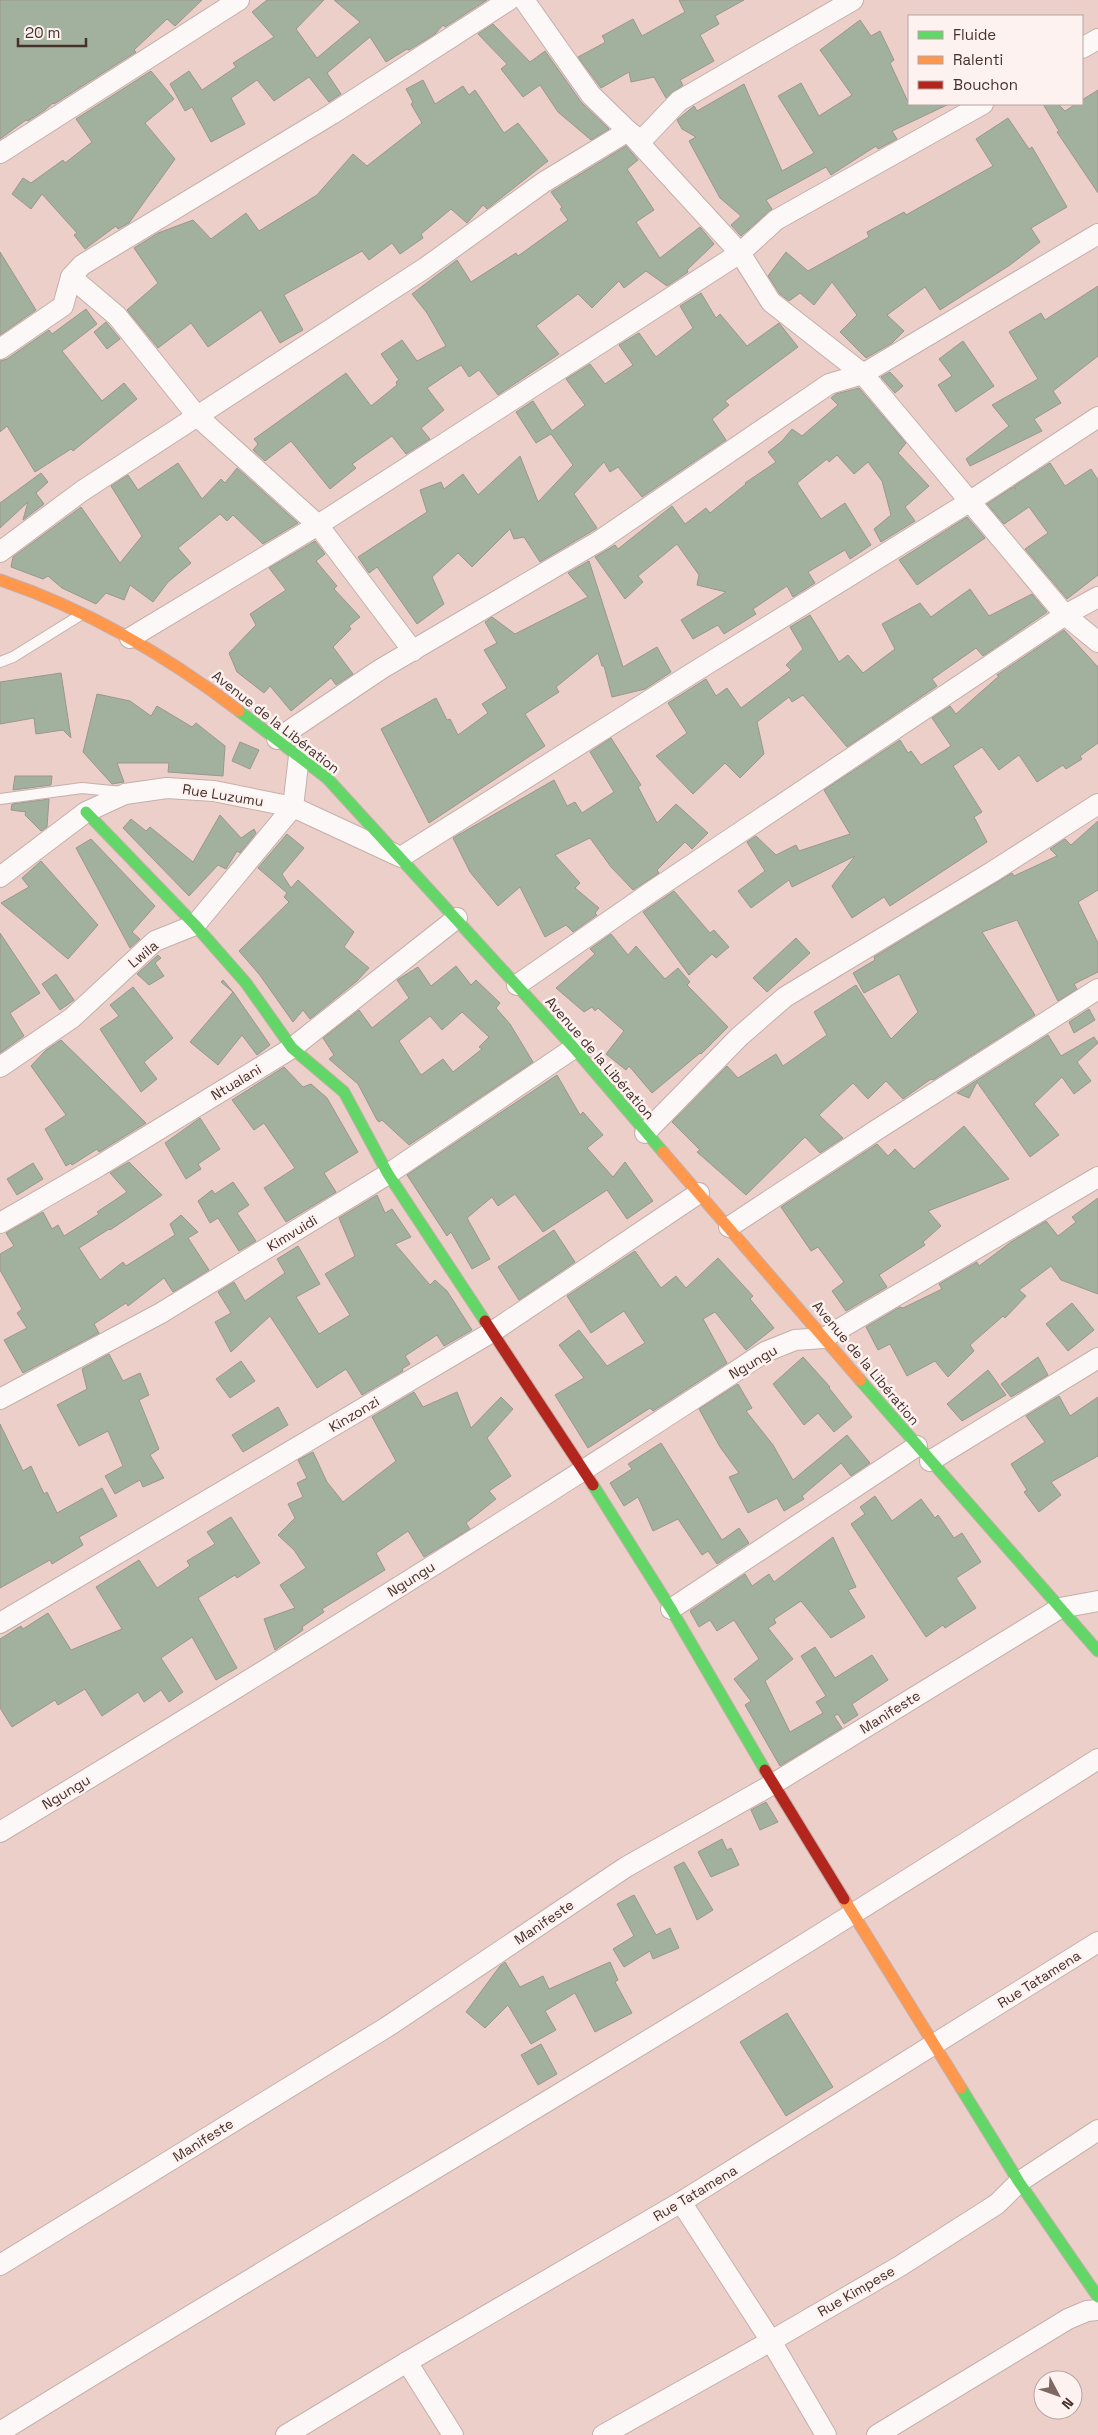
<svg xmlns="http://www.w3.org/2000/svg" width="1098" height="2435" font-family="'Space Grotesk',sans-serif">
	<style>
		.building { fill: #a2b19e; stroke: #9b968e; fill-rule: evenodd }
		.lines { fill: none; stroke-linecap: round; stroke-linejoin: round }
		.lane-casing { stroke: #c5afaa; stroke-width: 12 }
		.street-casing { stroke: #c5afaa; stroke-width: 22 }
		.fast-casing { stroke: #c5afaa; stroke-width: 13 }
		.slow-casing { stroke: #c5afaa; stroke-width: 13 }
		.jam-casing { stroke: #c5afaa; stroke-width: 13 }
		.lane { stroke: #fcf8f7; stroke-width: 10 }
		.street { stroke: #fcf8f7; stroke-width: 20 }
		.fast { stroke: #63d668; stroke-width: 11 }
		.slow { stroke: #ff974d; stroke-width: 11 }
		.jam { stroke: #b3261e; stroke-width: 11 }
		.labels { text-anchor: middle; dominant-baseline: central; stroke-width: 5; stroke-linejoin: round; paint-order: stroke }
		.street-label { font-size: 14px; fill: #45302b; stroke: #fef2f0 }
	</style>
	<rect width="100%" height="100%" fill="#eccfc9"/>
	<g class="building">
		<polygon points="0,0 202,0 175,26 167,19 134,50 136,52 54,104 53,103 45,110 28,121 26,120 0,139"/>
		<polygon points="267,0 324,0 296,29 317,58 360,22 334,0 487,0 445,27 443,25 435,34 409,50 407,49 386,62 370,37 327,73 341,94 329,102 309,77 274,101 257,80 231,98 245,124 211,142 192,107 185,111 170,84 189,71 202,90 236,67 233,63 274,37 252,12"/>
		<polygon points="679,0 744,0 715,16 719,24 700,35 714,61 680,80 683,85 666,98 654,77 631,82 629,72 601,88 578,57 604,43 605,41 602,36 633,19 642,36 685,12"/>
		<polygon points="860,20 871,36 880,31 894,60 890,63 909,104 949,104 892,131 897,139 878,149 876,146 831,175 826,167 766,200 772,209 741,236 731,225 741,216 720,198 689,141 696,137 682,129 677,120 694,106 697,111 744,84 782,171 814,153 778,96 801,83 819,116 852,95 820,50"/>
		<polygon points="493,24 530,62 545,51 581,102 609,129 591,140 558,112 540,85 523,97 501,69 507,64 478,34"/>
		<polygon points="151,71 174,99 145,123 175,159 129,223 118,229 116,226 85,249 74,235 77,233 42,194 31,209 12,194 23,178 31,183 63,160 65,163 92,142 76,119"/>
		<polygon points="423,80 435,104 463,86 469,95 475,90 504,133 518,123 548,161 487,209 483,205 467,223 451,209 421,234 423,238 400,254 392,243 369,260 362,251 284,295 303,330 280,343 261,310 208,347 191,323 158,348 127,310 158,283 134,248 158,233 193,220 211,239 246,213 259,231 317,195 353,154 367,166 422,123 411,104 413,102 406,89"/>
		<polygon points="1098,90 1098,193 1057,132 1059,131 1043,104 1058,104 1065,111 1076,104 1082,104 1082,100"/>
		<polygon points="1008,118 1029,149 1032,147 1067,207 1031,228 1040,242 1010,265 940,310 925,287 887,315 904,331 892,343 866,358 840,332 857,315 832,282 814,305 800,293 789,301 780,294 768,276 786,252 808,271 869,237 867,232 904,212 906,215 993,166 976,139"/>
		<polygon points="626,146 638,160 627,169 654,210 636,222 660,258 700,227 714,244 687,270 688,272 667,286 646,271 624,288 619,281 592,308 578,294 536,326 559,354 498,395 479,370 469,377 461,365 427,388 444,410 421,428 430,439 406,454 392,436 352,464 356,468 330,489 291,441 265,461 253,450 258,444 254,439 346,373 371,406 397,385 396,382 399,380 381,354 402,340 417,361 446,346 427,313 412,294 457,260 471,282 516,253 518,256 568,220 560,209 562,207 551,192"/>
		<polygon points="0,252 36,310 0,335"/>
		<polygon points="1098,286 1098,356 1053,391 1061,403 1034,419 1042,431 970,466 966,459 1009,426 992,405 1038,379 1009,332 1041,313 1045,320"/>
		<polygon points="701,293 716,318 720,314 747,346 779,323 798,347 725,401 729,405 712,419 726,440 642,497 618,467 610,472 604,462 574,494 597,528 540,562 524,537 514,539 510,529 472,567 458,553 432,577 444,604 417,624 377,567 369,573 358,557 427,512 420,490 441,482 444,489 463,474 478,495 520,456 538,502 573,465 551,434 536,443 516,412 533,401 552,431 585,405 566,379 590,364 605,384 633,365 619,345 639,333 656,357 693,328 680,306"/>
		<polygon points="86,309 97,324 62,351 102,401 124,383 137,399 73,451 71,449 35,472 7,426 0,432 0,361 7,359 49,330 52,334"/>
		<polygon points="106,322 120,339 107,349 94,332"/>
		<polygon points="963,341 994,386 956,412 938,385 952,376 939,359"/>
		<polygon points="890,372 903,386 895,393 881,377"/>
		<polygon points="859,388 906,443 898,453 929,486 905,507 915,521 881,542 874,529 891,515 882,481 868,462 854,474 837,455 829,462 827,459 797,483 821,519 845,503 871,545 850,559 845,550 808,572 815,583 793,597 787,586 753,609 756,614 724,634 718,625 693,639 681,620 726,592 697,585 699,575 677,544 638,576 643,582 625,599 595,557 615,545 618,549 672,506 685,524 706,508 710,513 746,484 745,483 776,462 768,452 782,441 792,429 802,436 838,405 831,398 836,394"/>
		<polygon points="178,463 202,499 221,479 225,483 237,468 298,523 263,544 233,515 227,521 220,514 178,548 191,563 168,582 153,602 130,585 124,600 106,593 96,604 62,588 48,576 43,579 11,567 13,557 81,507 120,563 142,536 111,486 128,475 138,490"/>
		<polygon points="1050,463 1065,486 1091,469 1098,480 1098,575 1067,599 1025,549 1048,533 1029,507 1004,524 987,504 1013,487 1016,489 1014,486"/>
		<polygon points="41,473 48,482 36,493 44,504 23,520 28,502 0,528 0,503"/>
		<polygon points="967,517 985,538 917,585 899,560"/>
		<polygon points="315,541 325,554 316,561 337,586 334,589 360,617 349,626 351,629 333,647 353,674 336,685 331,678 291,711 270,686 264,693 237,672 229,653 256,625 250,614 286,590 269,568"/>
		<polygon points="589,561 623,667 657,647 671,672 645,689 612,697 604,666 602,666 598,653 556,687 559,692 525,714 545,746 429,823 381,729 436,698 447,720 450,719 458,735 488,713 482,704 507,688 484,650 497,643 485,622 492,617 515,634 588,597 568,573"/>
		<polygon points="970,589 989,616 1032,594 1047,612 983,656 976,648 932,679 937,686 847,747 803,695 792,702 789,697 757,722 764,754 740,778 725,763 693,794 656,756 687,733 668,703 706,679 716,696 727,688 741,708 791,670 786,665 803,649 790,627 810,615 839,662 848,655 863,673 895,649 882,624 920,603 931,617"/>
		<polygon points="1064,630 1098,667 1098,743 1080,756 1082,759 1066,769 1063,765 1037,782 1019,755 999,770 982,747 953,766 982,812 974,817 987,842 890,906 884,897 852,918 832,886 855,856 792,887 789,880 751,908 738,891 765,871 747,842 756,836 776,855 796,845 799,851 850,834 824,790 900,740 908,753 911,751 921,765 951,746 932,718 950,706 956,714 999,676 997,675"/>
		<polygon points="61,673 71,738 63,730 36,734 34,718 0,724 0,682"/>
		<polygon points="97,694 130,701 151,716 157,706 192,727 196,723 225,746 223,776 168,772 169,763 117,763 124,782 112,784 83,752"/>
		<polygon points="611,738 641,785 638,787 657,823 676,804 708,833 692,849 685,842 657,870 659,873 633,890 611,867 590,838 555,855 580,883 575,888 599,908 595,913 597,915 573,932 566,925 545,937 520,887 498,906 470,872 453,838 554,780 567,806 575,802 582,813 614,792 590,752"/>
		<polygon points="240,742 259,750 250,769 232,761"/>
		<polygon points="15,776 52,776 51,785 13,790"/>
		<polygon points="49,799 47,827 41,831 25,815 26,812 11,810 12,804"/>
		<polygon points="220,815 241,838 254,829 256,833 240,853 237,851 226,869 218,865 189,896 123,828 131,819 146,831 150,827 193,862"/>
		<polygon points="1098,821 1098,890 1078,902 1098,943 1098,972 1074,984 1077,989 1058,1001 1017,920 982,932 1035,1015 933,1080 931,1079 903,1099 886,1081 868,1099 853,1083 819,1115 843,1138 820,1153 805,1137 746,1195 697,1152 700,1150 672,1122 727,1066 738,1078 776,1054 783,1066 827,1035 814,1012 856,985 891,1039 918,1012 899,974 864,993 853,973 875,960 874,957 1012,873 1014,876 1057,856 1050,849 1065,839 1071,845"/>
		<polygon points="287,834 304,848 282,874 291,888 298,880 354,932 344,947 369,968 357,981 310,1019 303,1010 293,1022 259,974 239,951 289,902 284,897 287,893 258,868"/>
		<polygon points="91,839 155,906 132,932 140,939 130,948 76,848"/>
		<polygon points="41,861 98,925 68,959 1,903 29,887 22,878"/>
		<polygon points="674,891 710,933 714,930 729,947 716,958 712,954 689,975 643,912"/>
		<polygon points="0,933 40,993 10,1013 24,1036 0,1053"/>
		<polygon points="611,934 628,955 636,946 665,979 678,968 690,982 687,985 728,1027 701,1054 700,1053 652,1093 629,1066 626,1070 606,1054 624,1031 598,1008 595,1011 592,1007 584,1012 556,988 595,954 590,949"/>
		<polygon points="796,938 810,953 767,992 753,978"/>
		<polygon points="158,955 161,958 155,963 164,976 149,985 137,974"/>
		<path d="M456,966L471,985L476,980L500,1003L496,1008L510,1024L533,1062L409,1145L382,1120L379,1122L377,1120L358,1084L329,1059L334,1055L323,1038L359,1010L372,1028L409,998L397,980L418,967L431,986ZM462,1012L489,1037L479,1047L482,1049L453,1072L443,1059L421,1075L399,1041L430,1016L442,1030Z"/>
		<polygon points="56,974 74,1000 60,1010 42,984"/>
		<polygon points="223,980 234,993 270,1045 257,1055 242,1035 218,1065 190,1042 233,992 221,982"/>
		<polygon points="133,987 173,1038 144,1062 157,1079 141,1092 100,1029 119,1016 110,1005"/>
		<polygon points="1089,1009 1095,1020 1074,1033 1069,1022"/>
		<polygon points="1048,1035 1061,1056 1094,1037 1098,1043 1077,1062 1091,1081 1074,1094 1062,1077 1034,1104 1059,1135 1030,1157 977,1082 969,1098 957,1093"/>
		<polygon points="61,1040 146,1123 99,1152 97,1149 72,1165 71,1163 66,1166 45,1129 66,1115 31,1066 46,1050"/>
		<polygon points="284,1067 303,1087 311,1084 327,1098 358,1152 324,1173 336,1192 286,1222 264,1188 295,1168 264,1123 254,1130 232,1100"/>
		<polygon points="557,1075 580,1115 583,1112 603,1135 587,1148 613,1177 625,1162 653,1201 627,1219 607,1190 543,1232 515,1194 498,1206 492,1197 467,1218 490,1259 472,1269 451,1232 447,1236 407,1175"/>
		<polygon points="200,1118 220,1149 198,1164 201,1169 186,1179 165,1143"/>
		<polygon points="964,1126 1009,1179 928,1211 941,1226 923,1242 925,1245 879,1275 887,1287 846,1311 832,1291 844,1282 818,1247 811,1251 781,1207 877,1144 888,1156 895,1149 914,1169"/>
		<polygon points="129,1162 162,1195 110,1230 109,1229 79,1248 100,1280 123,1262 126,1266 175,1235 170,1224 181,1215 198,1232 188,1238 209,1270 173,1292 164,1278 128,1306 126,1303 94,1324 99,1333 23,1373 4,1340 27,1328 17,1313 22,1309 0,1270 0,1254 14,1246 6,1233 43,1212 52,1229 58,1225 64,1236 99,1214 97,1212 127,1192 110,1173"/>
		<polygon points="33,1163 43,1179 17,1195 7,1179"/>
		<polygon points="233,1182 249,1205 237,1213 256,1241 239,1251 218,1218 210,1223 198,1201 212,1190 215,1194"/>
		<polygon points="377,1195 385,1213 392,1209 411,1237 395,1244 430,1285 435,1280 447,1291 472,1330 444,1346 437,1335 405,1356 410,1364 402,1369 403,1371 362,1395 346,1369 317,1388 270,1316 231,1352 215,1322 231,1313 218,1292 234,1282 245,1301 285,1273 277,1259 298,1246 320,1284 296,1297 319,1334 350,1315 325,1274 355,1256 339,1218"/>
		<polygon points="1098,1198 1098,1294 1061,1280 1051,1266 1019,1290 1026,1296 1005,1318 1003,1316 970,1345 974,1351 948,1377 935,1361 907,1376 890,1344 878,1350 866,1327 900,1307 903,1308 942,1289 939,1284 977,1262 979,1266 1011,1242 1046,1221 1058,1236 1076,1222 1072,1217"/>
		<polygon points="554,1230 575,1262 519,1300 498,1267"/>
		<polygon points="635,1251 661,1288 676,1276 686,1288 718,1258 753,1296 750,1299 774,1328 746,1350 715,1312 703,1319 727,1363 653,1411 650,1408 588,1448 555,1395 584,1378 559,1345 579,1330 607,1366 645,1343 624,1311 591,1333 567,1296"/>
		<polygon points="1072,1303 1094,1330 1068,1351 1046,1324"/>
		<polygon points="109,1354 123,1381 140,1373 149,1395 139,1400 159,1449 150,1455 164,1478 143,1487 140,1480 115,1494 105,1476 123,1466 108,1431 79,1446 57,1405 87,1389 82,1369"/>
		<polygon points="803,1357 830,1387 829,1388 852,1417 834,1432 818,1413 804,1425 773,1384"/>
		<polygon points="1038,1357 1048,1375 1011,1397 1001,1384"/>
		<polygon points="241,1361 255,1381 230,1398 216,1379"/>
		<polygon points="988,1370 1006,1395 962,1421 947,1404"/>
		<polygon points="738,1384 752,1408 746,1411 773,1445 793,1480 847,1435 870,1463 851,1476 841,1463 802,1496 804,1499 784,1511 777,1498 748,1513 729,1477 739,1473 720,1447 699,1409"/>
		<polygon points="414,1392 423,1407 457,1392 471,1428 501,1397 513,1409 487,1438 511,1476 489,1491 496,1499 466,1523 470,1529 424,1557 408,1531 376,1553 385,1570 322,1609 324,1612 302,1627 303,1630 275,1650 264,1619 295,1608 280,1585 306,1568 294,1550 278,1535 295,1518 288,1504 303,1497 297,1483 307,1478 298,1460 313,1452 327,1482 343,1502 396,1461 372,1417"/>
		<polygon points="1059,1396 1070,1416 1098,1397 1098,1456 1051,1482 1061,1495 1039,1512 1024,1492 1027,1490 1011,1464 1045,1442 1026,1416"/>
		<polygon points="278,1407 288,1425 243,1452 232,1435"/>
		<polygon points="0,1424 23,1471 31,1466 44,1494 47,1492 57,1513 102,1488 117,1516 79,1537 83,1545 52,1564 50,1560 0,1588"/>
		<polygon points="661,1443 722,1540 739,1528 749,1543 717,1564 708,1551 702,1555 678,1519 653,1531 638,1497 624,1506 610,1483 632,1469 628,1464"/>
		<polygon points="875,1496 892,1521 921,1499 935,1518 938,1515 954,1538 962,1533 981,1562 956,1578 976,1608 945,1628 943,1625 926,1637 851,1524 865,1514 860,1507"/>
		<polygon points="231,1517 260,1563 237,1578 235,1575 198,1598 237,1668 216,1680 192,1637 161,1658 183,1692 169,1702 161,1690 144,1702 138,1692 102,1716 85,1689 58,1705 55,1700 12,1727 0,1708 0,1639 21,1626 23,1629 48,1613 71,1650 122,1629 96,1587 139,1560 157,1588 190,1566 187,1561 215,1544 207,1532"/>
		<polygon points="833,1537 856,1587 848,1590 865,1617 831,1638 801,1601 774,1619 776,1623 768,1628 793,1659 765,1681 790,1732 823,1713 816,1702 826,1696 801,1656 815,1647 835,1678 872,1655 888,1680 852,1704 858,1715 844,1724 838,1714 834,1716 842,1728 780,1766 745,1705 751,1701 734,1679 759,1659 734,1620 717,1631 710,1620 699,1627 690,1611 745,1574 752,1586 769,1574 774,1582"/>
		<polygon points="766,1802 778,1822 760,1830 751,1810"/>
		<polygon points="722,1839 727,1850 731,1848 739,1865 711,1877 698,1852"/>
		<polygon points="684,1862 713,1910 697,1920 674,1867"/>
		<polygon points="634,1895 656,1935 670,1928 679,1948 653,1959 650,1951 624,1967 613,1949 634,1936 617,1904"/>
		<polygon points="505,1962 520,1987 543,1976 549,1989 610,1962 618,1980 615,1982 632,2013 595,2032 575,1993 545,2011 556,2030 531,2044 508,2005 485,2028 466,2012 500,1966"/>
		<polygon points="787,2013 833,2087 786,2116 740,2042"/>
		<polygon points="541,2044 557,2074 538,2085 521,2055"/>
	</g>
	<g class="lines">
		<g class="lane-casing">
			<g id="lane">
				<polyline points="0,662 13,657 79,616"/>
				<polyline points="0,799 82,788 122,792"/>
			</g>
		</g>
		<g class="street-casing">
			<g id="street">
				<polyline points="524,0 591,95 628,131 740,253 771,302 863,374 1065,615 1098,642"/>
				<polyline points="1082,48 1098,39"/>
				<polyline points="0,153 239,0"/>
				<polyline points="71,277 117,316 197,416 318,525 413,651"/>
				<polyline points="0,349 63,306 71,277 82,265 332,114 509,0"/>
				<polyline points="0,552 82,491 425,268 544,182 628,131 641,141 679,101 853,0"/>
				<polyline points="130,638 318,525 740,253 776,220 983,104"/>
				<polyline points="277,739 381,669 599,541 829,384 863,374 1098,234"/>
				<polyline points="0,877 86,812 125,794 167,788 214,791 293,807 401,857 691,674 969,502 1098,417"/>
				<polyline points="517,985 651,892 1065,615 1098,597"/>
				<polyline points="0,1067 72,1018 155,941 195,925 293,807 299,756"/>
				<polyline points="645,1133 739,1037 785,997 992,872 1098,804"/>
				<polyline points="0,1223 99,1166 292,1048 457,918"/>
				<polyline points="729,1227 878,1129 1098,989"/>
				<polyline points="0,1399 161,1313 388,1174 574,1048"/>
				<polyline points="930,1461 1098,1358"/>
				<polyline points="671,1609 917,1446"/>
				<polyline points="0,1623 492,1332 699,1193"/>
				<path d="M0,1832C258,1676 514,1518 765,1352L795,1340L824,1338L1098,1177"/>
				<polyline points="681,2202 771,2341 826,2435"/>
				<polyline points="0,2265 387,2027 626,1867 773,1784 1060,1608 1098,1601"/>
				<polyline points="407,2362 453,2435"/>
				<path d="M0,2432C200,2308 402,2189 604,2067C770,1967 934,1863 1098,1759"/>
				<polyline points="286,2435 407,2362 681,2202 1098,1942"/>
				<polyline points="603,2435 771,2341 900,2266 997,2204 1019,2182 1098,2130"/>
				<polyline points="877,2435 1068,2319 1087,2311 1098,2310"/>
			</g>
		</g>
		<g class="fast-casing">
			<g id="fast">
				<polyline points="239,711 327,778 574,1048 663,1152"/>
				<polyline points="86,812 195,925 246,983 292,1048 344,1092 388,1174 485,1321"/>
				<polyline points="860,1380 1098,1651"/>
				<polyline points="593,1485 671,1609 765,1770"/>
				<polyline points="961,2088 1019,2182 1098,2297"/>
			</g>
		</g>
		<g class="slow-casing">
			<g id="slow">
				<path d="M0,580C86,609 167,656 239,711"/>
				<polyline points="663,1152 860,1380"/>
				<polyline points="844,1899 961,2088"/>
			</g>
		</g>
		<g class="jam-casing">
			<g id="jam">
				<polyline points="485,1321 593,1485"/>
				<polyline points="765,1770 844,1899"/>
			</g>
		</g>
		<use href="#lane" class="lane"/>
		<use href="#street" class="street"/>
		<use href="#fast" class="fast"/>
		<use href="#slow" class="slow"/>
		<use href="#jam" class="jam"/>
	</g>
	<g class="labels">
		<g class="street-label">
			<text transform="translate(276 722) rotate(38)">Avenue de la Libération</text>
			<text transform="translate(223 795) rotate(9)">Rue Luzumu</text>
			<text transform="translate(143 954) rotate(-40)">Lwila</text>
			<text transform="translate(600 1058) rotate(49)">Avenue de la Libération</text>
			<text transform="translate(236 1082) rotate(-31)">Ntualani</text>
			<text transform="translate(292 1233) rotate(-31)">Kimvuidi</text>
			<text transform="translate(753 1362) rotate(-30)">Ngungu</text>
			<text transform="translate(866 1363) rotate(50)">Avenue de la Libération</text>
			<text transform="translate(354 1414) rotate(-31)">Kinzonzi</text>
			<text transform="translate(411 1579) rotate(-32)">Ngungu</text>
			<text transform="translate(890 1712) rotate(-32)">Manifeste</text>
			<text transform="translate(66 1792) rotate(-31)">Ngungu</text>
			<text transform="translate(544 1922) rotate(-34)">Manifeste</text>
			<text transform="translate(1039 1979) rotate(-32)">Rue Tatamena</text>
			<text transform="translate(203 2140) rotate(-32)">Manifeste</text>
			<text transform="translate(695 2193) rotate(-31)">Rue Tatamena</text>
			<text transform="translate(856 2291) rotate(-30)">Rue Kimpese</text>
		</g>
	</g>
	<rect x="908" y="15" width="175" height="90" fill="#fef2f0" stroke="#b4a4a1"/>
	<rect x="918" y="31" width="25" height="8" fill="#63d668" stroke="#b4a4a1"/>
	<text x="953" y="40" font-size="15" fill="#45302b">Fluide</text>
	<rect x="918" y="56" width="25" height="8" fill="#ff974d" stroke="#b4a4a1"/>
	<text x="953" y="65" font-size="15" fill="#45302b">Ralenti</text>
	<rect x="918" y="81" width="25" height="8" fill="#b3261e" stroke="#b4a4a1"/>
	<text x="953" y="90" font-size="15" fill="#45302b">Bouchon</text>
	<g transform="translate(1058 2395) rotate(131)"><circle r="24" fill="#fef2f0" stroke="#b4a4a1"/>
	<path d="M0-4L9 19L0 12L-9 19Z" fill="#7f6862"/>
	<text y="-8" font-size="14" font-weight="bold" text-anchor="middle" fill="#45302b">N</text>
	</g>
	<path d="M18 38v8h68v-8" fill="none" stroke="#45302b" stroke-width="2.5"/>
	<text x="25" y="38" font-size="15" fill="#45302b" stroke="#fef2f0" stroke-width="4" paint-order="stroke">20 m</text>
</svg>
